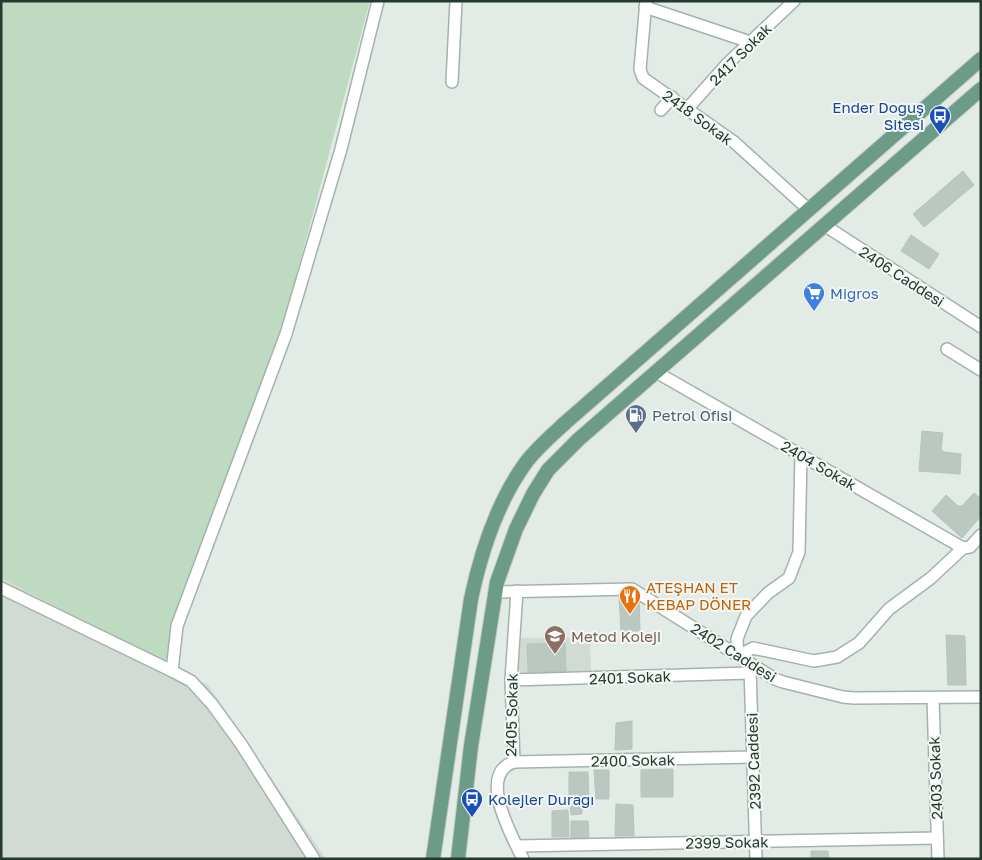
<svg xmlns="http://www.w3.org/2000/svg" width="982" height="860" font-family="'Golos Text',sans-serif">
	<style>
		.built { fill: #d1dbd4 }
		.green { fill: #bedac0 }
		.building { fill: #bbc8c1; stroke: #b6c4bb }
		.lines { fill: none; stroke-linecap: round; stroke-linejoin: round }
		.minor-casing { stroke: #a5b2ac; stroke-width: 14 }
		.major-casing { stroke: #c2c8c5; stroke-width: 16 }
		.minor { stroke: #fff; stroke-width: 11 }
		.major { stroke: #6c9c87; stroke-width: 14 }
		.labels { text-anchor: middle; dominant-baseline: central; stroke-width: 4; stroke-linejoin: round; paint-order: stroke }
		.street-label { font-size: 15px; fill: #243a30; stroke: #f3f8f4 }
		.transit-label { font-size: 15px; fill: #164399; stroke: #f3f8f4; text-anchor: end }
		.shop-label { font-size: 15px; fill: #366cbe; stroke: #f3f8f4; text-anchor: start }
		.service-label { font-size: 15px; fill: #4e5e75; stroke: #f3f8f4; text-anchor: start }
		.food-label { font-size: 15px; fill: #c56008; stroke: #f3f8f4; text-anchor: start }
		.education-label { font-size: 15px; fill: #785e54; stroke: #f3f8f4; text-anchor: start }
	</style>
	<rect width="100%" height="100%" fill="#e2ebe6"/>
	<g class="built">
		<polygon points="1,578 208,685 326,859 1,859"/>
		<polygon points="590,637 591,674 525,675 518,671 521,638"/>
	</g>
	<polygon class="green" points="1,1 370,1 281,333 173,620 170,666 1,578"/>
	<g class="building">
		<polygon points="963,171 974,185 924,227 913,214"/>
		<polygon points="911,235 939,254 929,269 901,251"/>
		<polygon points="922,431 943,433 941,449 944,452 961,454 960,474 919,471"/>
		<polygon points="974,493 981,499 981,516 962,538 932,511 946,495 958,506 962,506"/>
		<polygon points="619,597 639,598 640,631 621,631"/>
		<polygon points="946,635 965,636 966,685 948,685"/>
		<polygon points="565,643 566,671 528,672 527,644"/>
		<polygon points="632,721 632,749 615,750 616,723"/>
		<polygon points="673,769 673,797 641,797 641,770"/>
		<polygon points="594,770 609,770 609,799 596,799"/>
		<polygon points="569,772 588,772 589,800 569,801"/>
		<polygon points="582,804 582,814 571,815 570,805"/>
		<polygon points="616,804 633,805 634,836 615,836"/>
		<polygon points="568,810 569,837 552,837 552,811"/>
		<polygon points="571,821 588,821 589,839 571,839"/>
		<polygon points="811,851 828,851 829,859 811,859"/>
	</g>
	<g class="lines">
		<g class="minor-casing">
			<g id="minor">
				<polyline points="646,1 640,69 643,78 734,142 809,210"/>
				<polyline points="645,7 750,42"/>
				<polyline points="452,82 456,1"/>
				<polyline points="688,108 728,63 794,1"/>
				<polyline points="661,110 672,97"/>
				<polyline points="824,225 981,327"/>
				<polyline points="947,349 981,370"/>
				<polyline points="656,372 963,548 970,547 981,535"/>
				<polyline points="801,455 799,552 789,578 768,593 746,616 737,639 738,656 753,648 814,661 837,657 859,643 889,609 931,578 963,548"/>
				<polyline points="1,588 172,671"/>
				<path d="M517,591L511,680L514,762C476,774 513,838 523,859"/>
				<polyline points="495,592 632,589 775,679 783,682 843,697 854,698 981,697"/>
				<polyline points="750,668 756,859"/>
				<polyline points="511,680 750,673"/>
				<polyline points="933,698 938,859"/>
				<polyline points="514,762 753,757"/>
				<polyline points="517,846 937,838"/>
				<polyline points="314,859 241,744 212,704 191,681 172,671 177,626 286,334 341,149 378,1"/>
			</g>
		</g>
		<g class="major-casing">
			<g id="major">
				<path d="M433,859L471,599C481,552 498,500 527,461C538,447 552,435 565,423L981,59"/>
				<polyline points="458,859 471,746 497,582 516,529 533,494 548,470 579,439 981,89"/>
			</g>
		</g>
		<use href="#minor" class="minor"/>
		<use href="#major" class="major"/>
	</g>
	<defs>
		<g id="bus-pin" transform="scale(1.125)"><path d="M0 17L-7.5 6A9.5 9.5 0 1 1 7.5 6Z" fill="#1a4fb4" stroke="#f3f8f4"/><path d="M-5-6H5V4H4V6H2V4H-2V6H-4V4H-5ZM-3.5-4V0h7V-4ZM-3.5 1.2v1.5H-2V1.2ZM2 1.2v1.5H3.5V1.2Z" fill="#fff"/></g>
		<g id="supermarket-pin" transform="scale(1.125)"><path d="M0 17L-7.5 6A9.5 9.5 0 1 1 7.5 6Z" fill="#3f7fe0" stroke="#f3f8f4"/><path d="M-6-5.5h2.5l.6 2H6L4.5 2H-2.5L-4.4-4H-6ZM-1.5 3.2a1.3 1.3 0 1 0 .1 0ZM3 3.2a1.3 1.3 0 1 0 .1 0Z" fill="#fff"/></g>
		<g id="fuel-pin" transform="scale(1.125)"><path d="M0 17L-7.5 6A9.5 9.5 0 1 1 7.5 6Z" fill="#5c6f8a" stroke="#f3f8f4"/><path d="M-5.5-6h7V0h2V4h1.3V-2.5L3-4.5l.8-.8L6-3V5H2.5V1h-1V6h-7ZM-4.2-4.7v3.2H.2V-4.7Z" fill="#fff"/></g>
		<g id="restaurant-pin" transform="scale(1.125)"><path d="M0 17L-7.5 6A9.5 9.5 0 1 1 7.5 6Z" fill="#e8710a" stroke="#f3f8f4"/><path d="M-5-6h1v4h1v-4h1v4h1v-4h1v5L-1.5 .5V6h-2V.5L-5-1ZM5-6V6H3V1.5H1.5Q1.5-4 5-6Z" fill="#fff"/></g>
		<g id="school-pin" transform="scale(1.125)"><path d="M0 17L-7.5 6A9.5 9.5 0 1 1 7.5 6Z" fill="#8d6e63" stroke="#f3f8f4"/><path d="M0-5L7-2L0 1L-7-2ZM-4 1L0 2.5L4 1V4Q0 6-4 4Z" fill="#fff"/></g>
	</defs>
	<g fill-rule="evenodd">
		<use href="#bus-pin" x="940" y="116"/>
		<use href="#supermarket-pin" x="814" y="293"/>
		<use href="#fuel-pin" x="636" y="415"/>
		<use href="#restaurant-pin" x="630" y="596"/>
		<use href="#school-pin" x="555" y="636"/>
		<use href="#bus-pin" x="472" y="799"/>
	</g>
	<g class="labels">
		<g class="street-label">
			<text transform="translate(740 54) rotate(-45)">2417 Sokak</text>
			<text transform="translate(698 117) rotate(36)">2418 Sokak</text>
			<text transform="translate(902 276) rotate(33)">2406 Caddesi</text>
			<text transform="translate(819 465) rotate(30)">2404 Sokak</text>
			<text transform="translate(734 652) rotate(32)">2402 Caddesi</text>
			<text transform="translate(630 677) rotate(-2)">2401 Sokak</text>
			<text transform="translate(511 715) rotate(-89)">2405 Sokak</text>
			<text transform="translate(633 760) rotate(-1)">2400 Sokak</text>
			<text transform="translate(753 761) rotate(-92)">2392 Caddesi</text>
			<text transform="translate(935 778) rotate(-92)">2403 Sokak</text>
			<text transform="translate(727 842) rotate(-1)">2399 Sokak</text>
		</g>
		<g class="transit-label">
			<text x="924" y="107">Ender Doğuş<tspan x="924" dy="17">Sitesi</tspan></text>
			<text x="488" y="799" text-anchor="start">Kolejler Durağı</text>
		</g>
		<g class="shop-label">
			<text x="830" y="293">Migros</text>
		</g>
		<g class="service-label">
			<text x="652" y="415">Petrol Ofisi</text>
		</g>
		<g class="food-label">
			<text x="646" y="587">ATEŞHAN ET<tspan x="646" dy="17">KEBAP DÖNER</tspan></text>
		</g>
		<g class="education-label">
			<text x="571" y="636">Metod Koleji</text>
		</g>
	</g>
	<rect width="982" height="860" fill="none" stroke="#243a30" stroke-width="5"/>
</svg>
